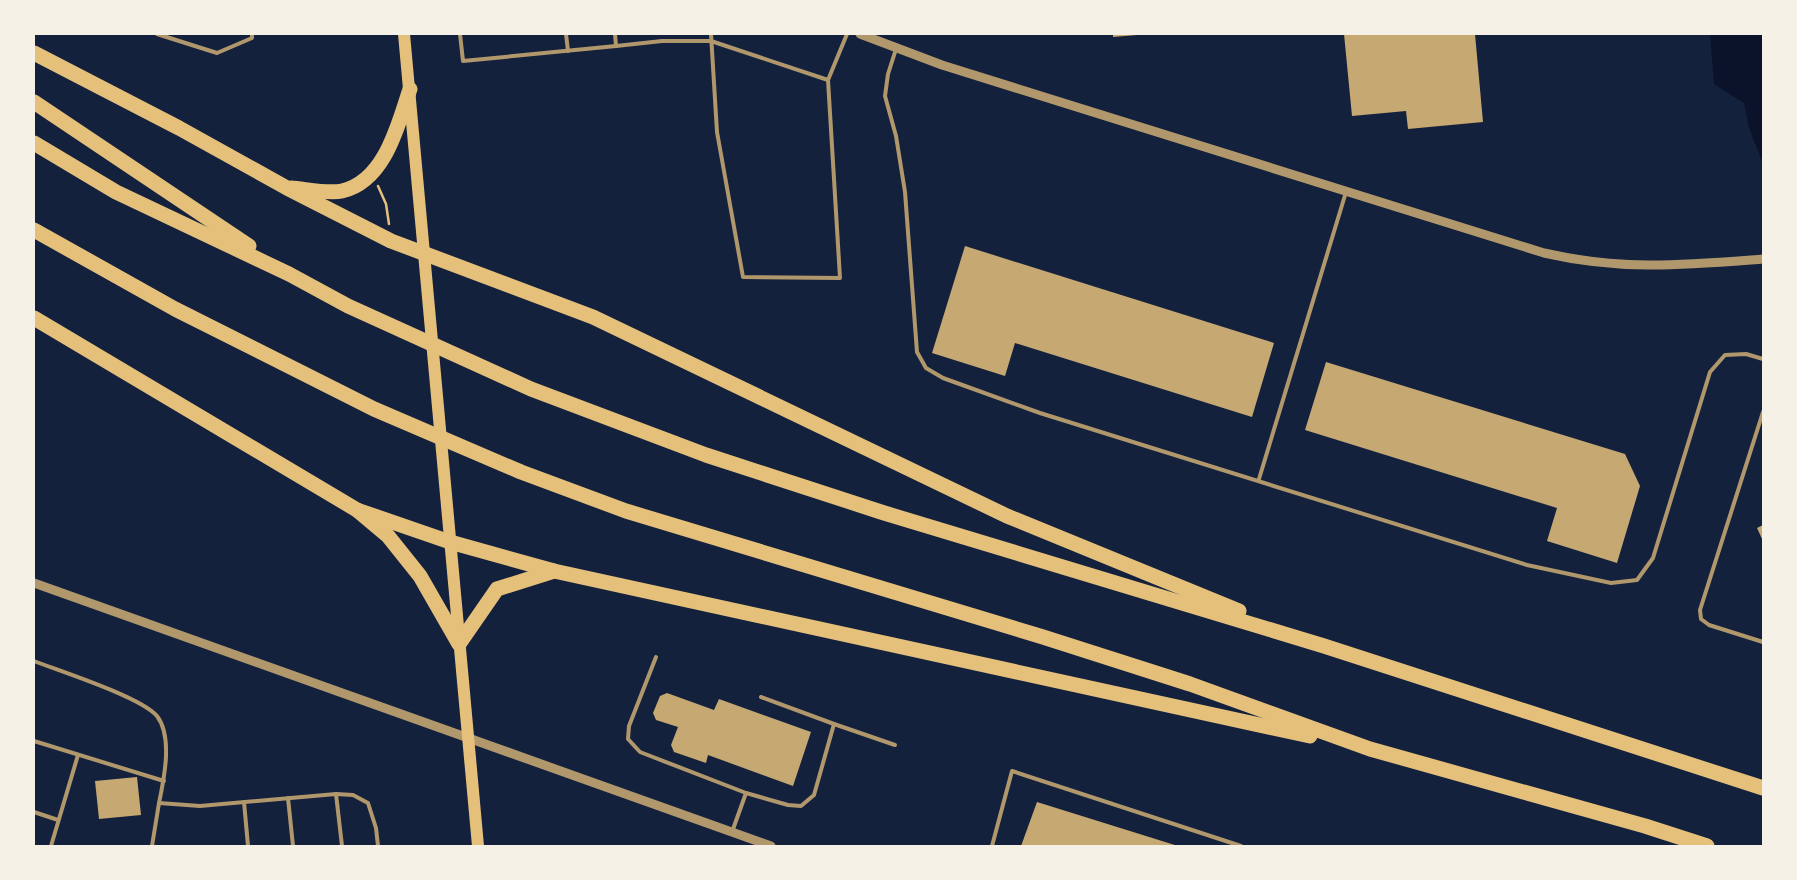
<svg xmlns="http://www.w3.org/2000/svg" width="1797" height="880" font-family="'Asap Condensed',sans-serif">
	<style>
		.water { fill: #0b132b }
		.building { fill: #c6a872 }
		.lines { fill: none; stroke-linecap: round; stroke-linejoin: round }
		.path { stroke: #e5c07b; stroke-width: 2.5 }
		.service { stroke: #b1986c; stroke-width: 4 }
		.tertiary { stroke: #b1986c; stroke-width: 9 }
		.primary { stroke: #e5c07b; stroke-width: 12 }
		.motorway { stroke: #e5c07b; stroke-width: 15 }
	</style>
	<rect width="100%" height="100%" fill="#14213d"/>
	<polygon class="water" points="1710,34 1763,34 1763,164 1749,128 1744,103 1714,84"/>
	<g class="building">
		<polygon points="1113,34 1137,34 1137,35 1113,37"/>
		<polygon points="1344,34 1475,34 1483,122 1408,129 1406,111 1352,116"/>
		<polygon points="965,246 1274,343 1252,417 1015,343 1005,376 932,353"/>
		<polygon points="1326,362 1625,454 1640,486 1617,563 1547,541 1557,508 1305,430"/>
		<polygon points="1763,525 1763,541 1757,528"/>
		<polygon points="667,693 714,710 719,699 811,732 793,786 708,755 706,763 674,752 671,745 678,727 656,720 653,713 660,696"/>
		<polygon points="137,777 141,815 99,819 95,781"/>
		<polygon points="1037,802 1178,846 1021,846"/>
	</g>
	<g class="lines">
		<polyline class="path" points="378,186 386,204 389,224"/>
		<g class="service">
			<polyline points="157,34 217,53 252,38 252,34"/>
			<polyline points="460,34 463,61 616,46 615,34"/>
			<polyline points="566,34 568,51"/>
			<polyline points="711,34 717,132 743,277 840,278 828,80 847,34"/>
			<polyline points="616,46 662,41 711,41 828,80"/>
			<polyline points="896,49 888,74 885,96 896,136 905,192 917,352 926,368 943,378 1040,413 1527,565 1611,583 1637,580 1653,558 1710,372 1725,355 1746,354 1763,359"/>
			<polyline points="1763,412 1700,610 1701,619 1709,625 1763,642"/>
			<polyline points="1259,479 1346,192"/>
			<polyline points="656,657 629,726 628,739 640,752 746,793 732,832"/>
			<path d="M34,661C60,671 141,697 157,716C173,737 164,779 159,803L200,806L336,794L353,795L368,803L376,828L378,846"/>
			<polyline points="834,724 895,745"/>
			<polyline points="34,741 164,781"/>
			<polyline points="746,793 788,805 801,806 814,795 834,724 761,697"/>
			<polyline points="336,794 342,846"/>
			<polyline points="288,798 293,846"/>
			<polyline points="244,802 248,846"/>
			<polyline points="34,812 58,820"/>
			<polyline points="51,846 78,755"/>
			<polyline points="152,846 159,803"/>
			<polyline points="992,846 1012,771 1241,846"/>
		</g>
		<g class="tertiary">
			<path d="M860,34L942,65L1544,253C1623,271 1684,265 1763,259"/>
			<polyline points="34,583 771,846"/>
		</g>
		<polyline class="primary" points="404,34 478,846"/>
		<g class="motorway">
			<polyline points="34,53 179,128 287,188 391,241 593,317 1007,516 1239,611"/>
			<polyline points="34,102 249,246"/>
			<polyline points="34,143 116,192 289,274 348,306 531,389 706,455 881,512 1324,646 1763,788"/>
			<path d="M291,188C305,189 329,194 342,191C385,181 398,125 410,89"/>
			<polyline points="34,230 175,309 374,409 521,472 626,511 1043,637 1190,684 1370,749 1645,826 1707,846"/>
			<polyline points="34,318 357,510 388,536 420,576 459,644 497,589 554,571"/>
			<polyline points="357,510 450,542 554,571 1310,736"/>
		</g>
	</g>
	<rect width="1797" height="880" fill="none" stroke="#f6f1e7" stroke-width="70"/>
</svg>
